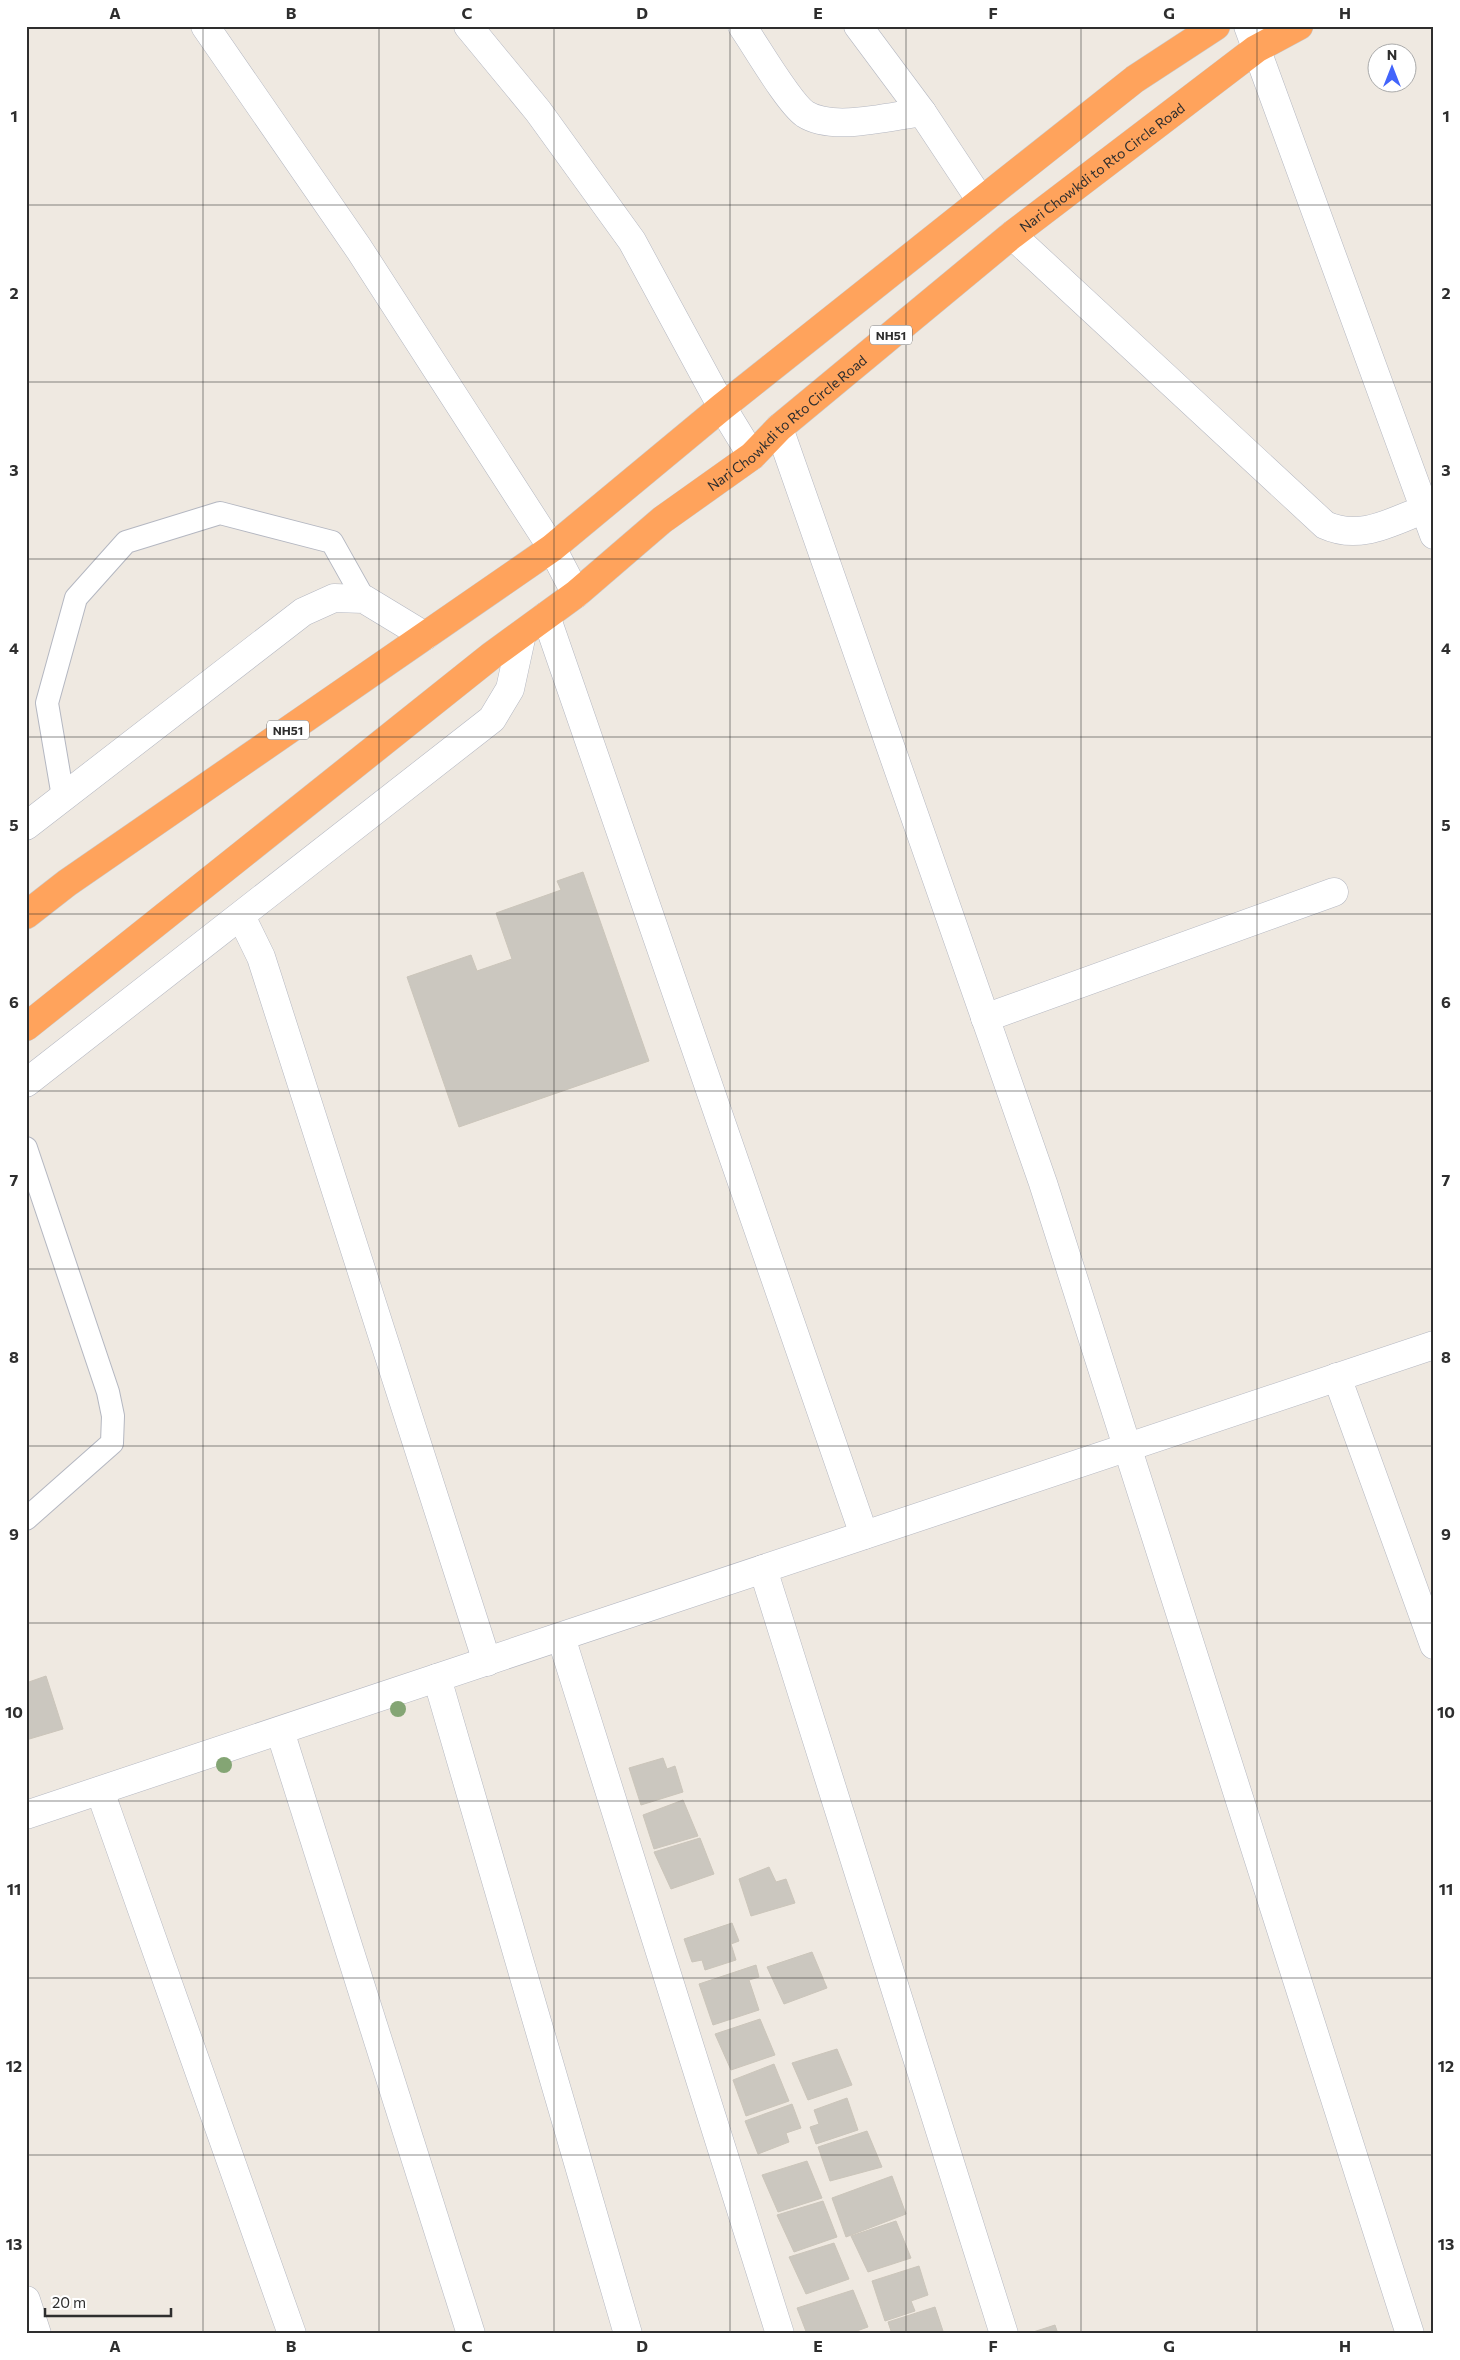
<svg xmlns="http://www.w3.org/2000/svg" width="1460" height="2360" font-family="Commissioner,sans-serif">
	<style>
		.building { fill: #cbc7bf; stroke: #cbc5ba }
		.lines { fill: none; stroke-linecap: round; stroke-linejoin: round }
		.lane-casing { stroke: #b4b7c1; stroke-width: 24 }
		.street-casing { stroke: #b4b7c1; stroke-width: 29 }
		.secondary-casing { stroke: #b4b7c1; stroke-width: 29 }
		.highway-casing { stroke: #c9c9c9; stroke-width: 29 }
		.lane { stroke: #fff; stroke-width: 22 }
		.street { stroke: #fff; stroke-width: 28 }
		.secondary { stroke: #fff; stroke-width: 28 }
		.highway { stroke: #ffa35c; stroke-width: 28 }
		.tree { fill: #84a574 }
		.grid { fill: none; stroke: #2e2e2e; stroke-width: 1; stroke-opacity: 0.55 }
		.labels { text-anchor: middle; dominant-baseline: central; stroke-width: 4; stroke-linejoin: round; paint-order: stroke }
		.shield { fill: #fff; stroke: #6d6d6d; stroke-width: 1 }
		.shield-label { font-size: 12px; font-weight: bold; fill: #2e2e2e }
		.street-label { font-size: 14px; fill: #2e2e2e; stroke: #fff }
		.neatline { fill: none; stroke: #2e2e2e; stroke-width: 2 }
		.grid-label { font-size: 16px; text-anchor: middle; font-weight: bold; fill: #2e2e2e }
	</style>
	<rect width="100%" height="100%" fill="#efe9e1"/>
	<g class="building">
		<polygon points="583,872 649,1061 459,1127 407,977 471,955 477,971 512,959 496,913 561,890 557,881"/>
		<polygon points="46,1676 63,1729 26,1740 26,1683"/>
		<polygon points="663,1758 667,1769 675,1766 683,1792 641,1805 629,1768"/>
		<polygon points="683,1800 698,1836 654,1849 643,1815"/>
		<polygon points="700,1838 714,1874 671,1889 654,1852"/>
		<polygon points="769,1867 776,1882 786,1879 795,1903 751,1916 739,1879"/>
		<polygon points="732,1923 739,1941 731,1944 736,1960 705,1970 702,1960 692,1962 684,1939"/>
		<polygon points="812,1952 827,1988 784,2004 767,1967"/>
		<polygon points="756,1965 759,1977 749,1980 759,2010 713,2025 699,1984"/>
		<polygon points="760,2019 775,2055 731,2070 715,2034"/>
		<polygon points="837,2049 852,2085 808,2100 792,2063"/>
		<polygon points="774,2064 789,2101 746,2116 733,2080"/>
		<polygon points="847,2098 858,2130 816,2144 810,2127 819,2124 814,2110"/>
		<polygon points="792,2104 801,2128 786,2133 789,2142 758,2154 745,2121"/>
		<polygon points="867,2131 882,2167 830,2181 818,2147"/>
		<polygon points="807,2161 822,2198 778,2212 762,2175"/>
		<polygon points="892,2176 906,2214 846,2237 832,2198"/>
		<polygon points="823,2201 837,2237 794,2252 777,2215"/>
		<polygon points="896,2221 911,2258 868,2272 851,2236"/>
		<polygon points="834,2243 849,2279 806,2294 789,2257"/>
		<polygon points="919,2266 928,2295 911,2301 915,2311 885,2321 872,2281"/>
		<polygon points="853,2290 868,2327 848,2334 807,2334 797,2308"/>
		<polygon points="935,2307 944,2334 892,2334 888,2322"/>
		<polygon points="1055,2325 1058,2334 1027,2334"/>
	</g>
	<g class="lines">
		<g class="lane-casing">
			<g id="lane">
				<polyline points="63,797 47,703 76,598 126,542 220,513 332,542 364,599"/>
				<polyline points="26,1148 108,1392 113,1416 112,1443 26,1519"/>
			</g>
		</g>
		<g class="street-casing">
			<g id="street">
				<polyline points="205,26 359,249 552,548 576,594"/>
				<polyline points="468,26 538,111 632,241 722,407 752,456"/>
				<path d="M742,26C756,46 788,102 805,114C833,132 891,116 922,112"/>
				<polyline points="858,26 922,112 981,201"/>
				<path d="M1012,235L1325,525C1360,541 1391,522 1425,509"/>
				<polyline points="779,428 1043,1183 1410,2334"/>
				<polyline points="546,616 864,1535"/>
				<polyline points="26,826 303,612 334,598 364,599 425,636"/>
				<polyline points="241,916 261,957 487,1662"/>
				<polyline points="985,1018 1334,892"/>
				<polyline points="26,1083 492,719 510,689 522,634"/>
				<polyline points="1337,1377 1434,1645"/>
				<polyline points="763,1569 1004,2334"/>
				<polyline points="561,1637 780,2334"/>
				<polyline points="437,1678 628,2334"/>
				<polyline points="280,1731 471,2334"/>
				<polyline points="100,1791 292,2334"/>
				<polyline points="26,1815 1434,1345"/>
				<polyline points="26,2300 37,2334"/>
			</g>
		</g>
		<g class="secondary-casing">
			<polyline id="secondary" points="1248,26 1434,535"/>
		</g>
		<g class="highway-casing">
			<g id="highway">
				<polyline points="26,915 67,883 552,548 722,407 981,201 1135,79 1216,26"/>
				<path id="s1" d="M26,1027L491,656L576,594L662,520L752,456L779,428L1012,235L1256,49L1299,26"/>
			</g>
		</g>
		<use href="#lane" class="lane"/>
		<use href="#street" class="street"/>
		<use href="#secondary" class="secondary"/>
		<use href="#highway" class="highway"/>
	</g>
	<g class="tree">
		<circle cx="398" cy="1709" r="8"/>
		<circle cx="224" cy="1765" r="8"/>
	</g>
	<path class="grid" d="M203,26V2334M379,26V2334M554,26V2334M730,26V2334M906,26V2334M1081,26V2334M1257,26V2334M26,205H1434M26,382H1434M26,559H1434M26,737H1434M26,914H1434M26,1091H1434M26,1269H1434M26,1446H1434M26,1623H1434M26,1801H1434M26,1978H1434M26,2155H1434"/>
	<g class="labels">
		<g class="shield">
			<rect x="870" y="325.5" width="42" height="19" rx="4"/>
			<rect x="267" y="720.5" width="42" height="19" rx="4"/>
		</g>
		<g class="shield-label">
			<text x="891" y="335">NH51</text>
			<text x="288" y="730">NH51</text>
		</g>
		<g class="street-label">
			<text stroke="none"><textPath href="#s1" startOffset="1378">Nari Chowkdi to Rto Circle Road</textPath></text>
			<text stroke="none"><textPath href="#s1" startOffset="972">Nari Chowkdi to Rto Circle Road</textPath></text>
		</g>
	</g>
	<rect width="1460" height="2360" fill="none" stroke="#ffffff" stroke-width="55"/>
	<g transform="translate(1392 68)"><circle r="24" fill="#ffffff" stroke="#ababab"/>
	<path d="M0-4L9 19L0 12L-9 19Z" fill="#4264fb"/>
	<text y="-8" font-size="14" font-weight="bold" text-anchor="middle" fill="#2e2e2e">N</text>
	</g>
	<path d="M45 2308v8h126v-8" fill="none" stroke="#2e2e2e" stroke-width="2.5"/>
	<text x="52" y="2308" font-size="15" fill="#2e2e2e" stroke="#ffffff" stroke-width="4" paint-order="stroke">20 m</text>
	<rect x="28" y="28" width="1404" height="2304" class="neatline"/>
	<g class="grid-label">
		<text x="115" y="19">A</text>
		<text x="291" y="19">B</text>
		<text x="467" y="19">C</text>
		<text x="642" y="19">D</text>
		<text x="818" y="19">E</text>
		<text x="993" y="19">F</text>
		<text x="1169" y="19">G</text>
		<text x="1345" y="19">H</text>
		<text x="14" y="122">1</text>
		<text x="1446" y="122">1</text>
		<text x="14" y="299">2</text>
		<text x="1446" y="299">2</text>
		<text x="14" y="476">3</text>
		<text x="1446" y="476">3</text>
		<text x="14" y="654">4</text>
		<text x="1446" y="654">4</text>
		<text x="14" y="831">5</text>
		<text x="1446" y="831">5</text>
		<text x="14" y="1008">6</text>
		<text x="1446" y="1008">6</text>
		<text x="14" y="1186">7</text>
		<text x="1446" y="1186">7</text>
		<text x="14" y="1363">8</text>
		<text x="1446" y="1363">8</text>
		<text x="14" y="1540">9</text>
		<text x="1446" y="1540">9</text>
		<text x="14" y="1718">10</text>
		<text x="1446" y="1718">10</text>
		<text x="14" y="1895">11</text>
		<text x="1446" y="1895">11</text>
		<text x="14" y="2072">12</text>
		<text x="1446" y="2072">12</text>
		<text x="14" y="2250">13</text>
		<text x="1446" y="2250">13</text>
		<text x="115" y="2352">A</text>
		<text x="291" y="2352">B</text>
		<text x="467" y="2352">C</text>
		<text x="642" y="2352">D</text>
		<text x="818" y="2352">E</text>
		<text x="993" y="2352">F</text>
		<text x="1169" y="2352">G</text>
		<text x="1345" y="2352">H</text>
	</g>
</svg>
